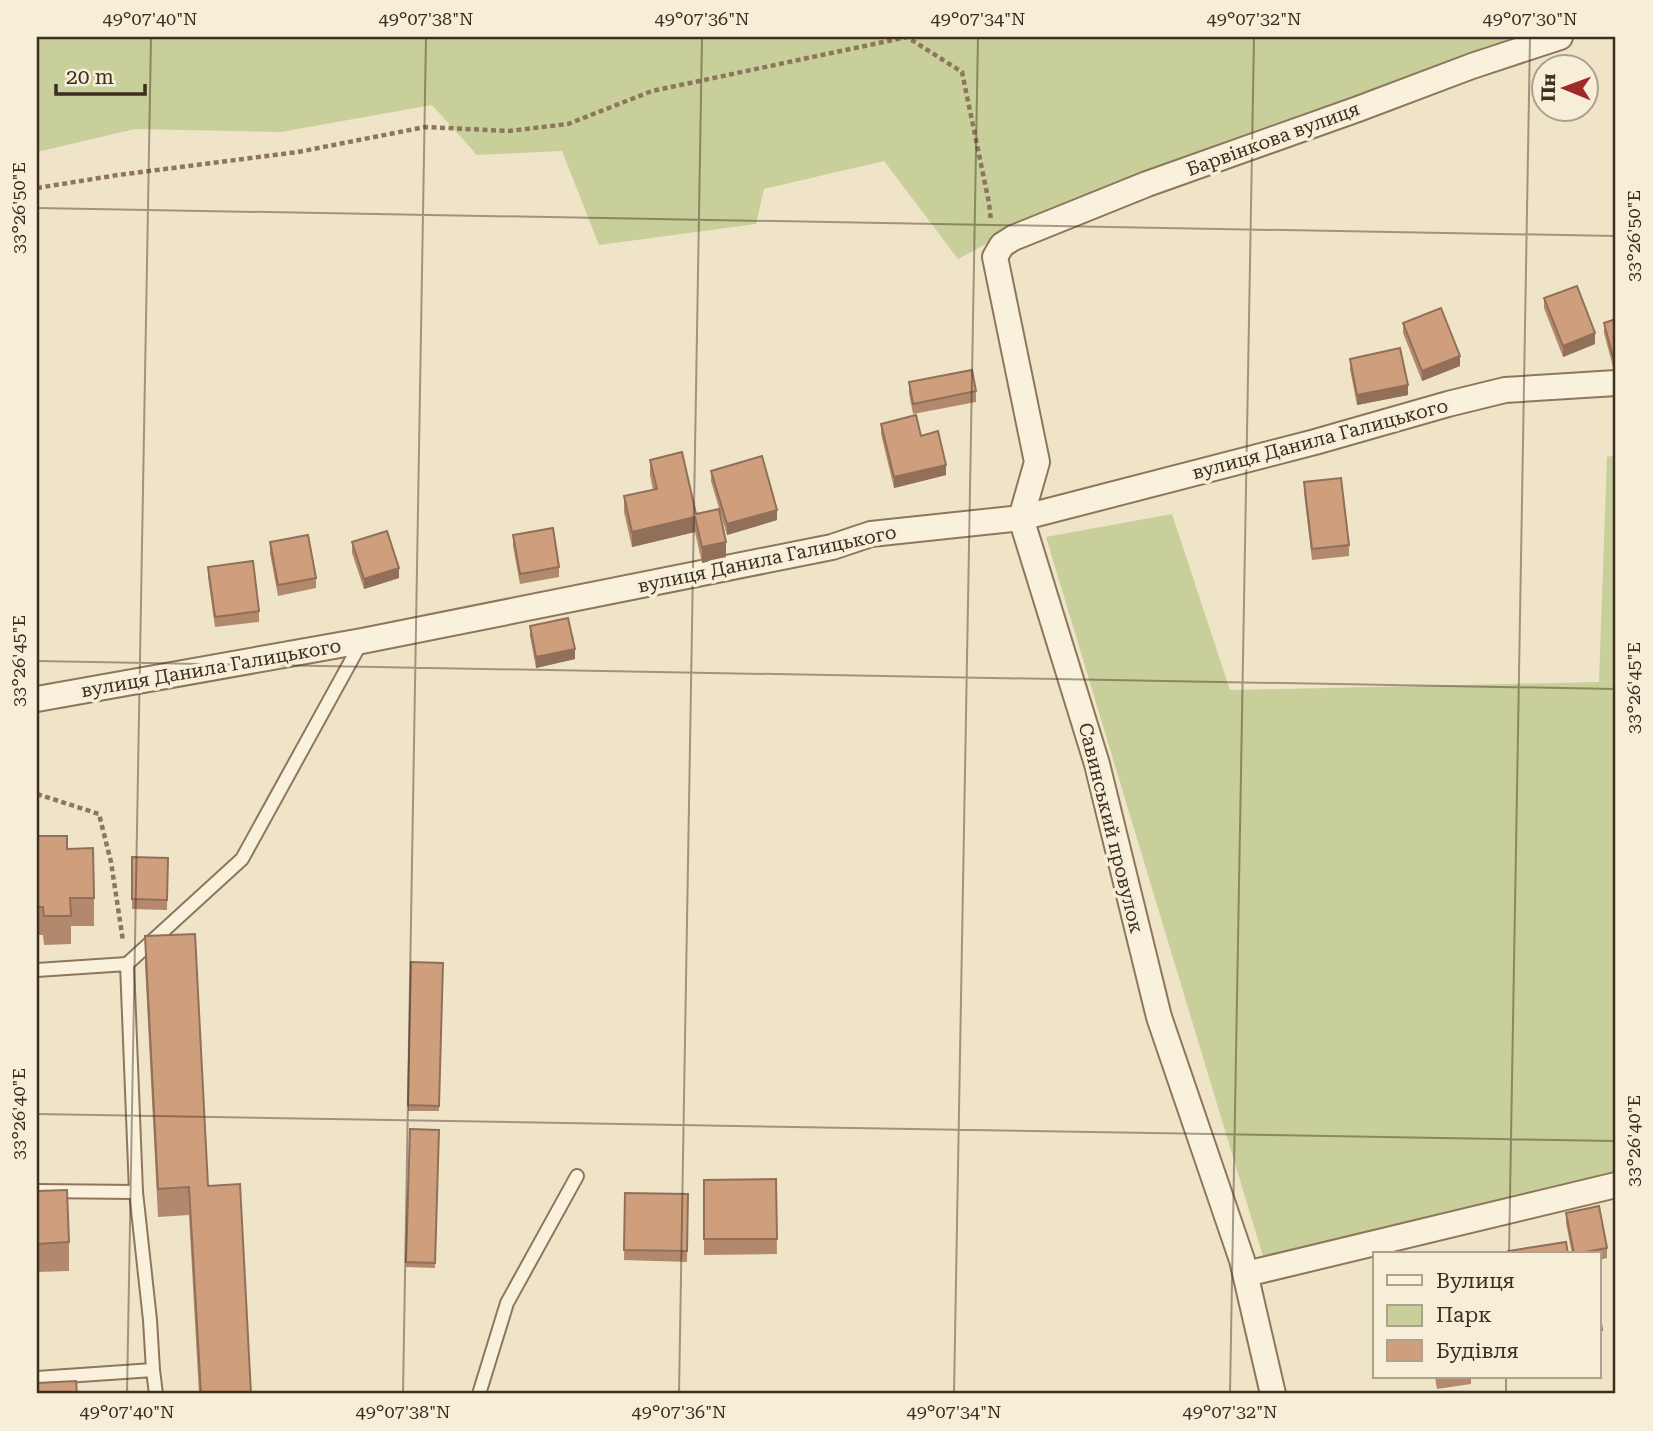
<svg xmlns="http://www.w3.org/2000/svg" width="1653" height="1431" font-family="'Roboto Serif',serif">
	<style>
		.green { fill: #c9cf9b }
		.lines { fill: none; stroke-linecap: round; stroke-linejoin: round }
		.service-casing { stroke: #8d765c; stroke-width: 16 }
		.minor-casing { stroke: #8d765c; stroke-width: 28 }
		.path { stroke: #8d765c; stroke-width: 4.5; stroke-dasharray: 5 3.5; stroke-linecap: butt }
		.service { stroke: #faf1dc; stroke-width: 12 }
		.minor { stroke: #faf1dc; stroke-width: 24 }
		.wall { fill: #b2896c }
		.shaded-wall { fill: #916f58 }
		.building { fill: #cf9f7d; stroke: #916f58; stroke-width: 2 }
		.ticks { fill: none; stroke: #3d2e20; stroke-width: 2; stroke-opacity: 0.45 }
		.labels { text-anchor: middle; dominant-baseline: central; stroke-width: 7; stroke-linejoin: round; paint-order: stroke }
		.street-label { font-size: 19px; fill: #3d2e20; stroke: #f7eed8 }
		.neatline { fill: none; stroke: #3d2e20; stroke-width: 2.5 }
		.ticks-label { font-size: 18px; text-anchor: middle; fill: #3d2e20 }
	</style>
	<rect width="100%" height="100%" fill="#f0e4c8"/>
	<g class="green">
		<polygon points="37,37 1559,37 1373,100 988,243 958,259 884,161 764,189 756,224 599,245 562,151 477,155 432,105 281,132 135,129 37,152"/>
		<polygon points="1616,455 1616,1174 1265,1263 1046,537 1172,514 1230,690 1599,682 1607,457"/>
	</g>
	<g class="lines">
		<g class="service-casing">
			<g id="service">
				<polyline points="127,964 242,859 362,641"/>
				<polyline points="37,970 127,964 136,1192 150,1320 153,1370"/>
				<polyline points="37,1191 136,1192"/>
				<polyline points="37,1378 153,1370 156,1394"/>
				<polyline points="479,1394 507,1303 577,1176"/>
			</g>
		</g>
		<g class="minor-casing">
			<g id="minor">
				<polyline points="37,699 362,641 832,547 871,534 1021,518 1315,442 1448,404 1505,390 1616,383"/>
				<polyline points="1246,1274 1616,1185"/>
				<polyline points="1273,1394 1242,1260 1159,1017 1097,764 1021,518 1037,462 995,257 1002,245 1013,238 1147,184 1358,109 1472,66 1560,37"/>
			</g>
		</g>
		<g class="path">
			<polyline points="37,188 118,175 298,152 425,127 509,131 568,124 652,91 907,37 962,72 989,203 991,221"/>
			<polyline points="37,794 99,814 111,862 123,941"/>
		</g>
		<use href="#service" class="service"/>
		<use href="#minor" class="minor"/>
	</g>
	<g class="wall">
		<polygon points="1544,298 1595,344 1563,357 1544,308"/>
		<polygon points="1616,319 1613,367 1604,333 1604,323"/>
		<polygon points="1403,323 1460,366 1422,381 1403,333"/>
		<polygon points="1350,359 1408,395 1357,405 1350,369"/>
		<polygon points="909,382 976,391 976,402 913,414 909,393"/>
		<polygon points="881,424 921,436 946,475 894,488 881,434"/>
		<polygon points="650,460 696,514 726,557 702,563 695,532 632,547 624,512 624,496 653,490 650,475"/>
		<polygon points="711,471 777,520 727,535 711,481"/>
		<polygon points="1304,482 1349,545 1349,556 1312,560 1304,493"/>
		<polygon points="513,535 559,567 559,577 520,584 513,546"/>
		<polygon points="270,542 316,578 316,588 278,596 270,553"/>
		<polygon points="352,542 399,578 364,589 352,553"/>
		<polygon points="208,567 259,611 259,622 215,627 208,577"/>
		<polygon points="530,626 575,659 536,668 530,636"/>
		<polygon points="37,847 67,849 94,898 94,926 71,926 71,944 44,945 43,935 37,935"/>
		<polygon points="132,857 168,858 167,910 132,909"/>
		<polygon points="145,936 208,1186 251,1394 199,1394 189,1215 158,1217 145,965"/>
		<polygon points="411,962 443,963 439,1111 408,1111"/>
		<polygon points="410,1129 439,1130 435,1268 406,1267"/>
		<polygon points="776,1179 777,1254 704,1255 704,1180"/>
		<polygon points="37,1191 69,1242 69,1271 37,1272"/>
		<polygon points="625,1193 688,1194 687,1262 624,1260"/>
		<polygon points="1566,1213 1607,1248 1607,1258 1599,1260 1599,1254 1572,1254 1566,1223"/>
		<polygon points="1599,1310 1602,1330 1602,1341 1599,1341"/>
		<polygon points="1435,1377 1471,1377 1471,1384 1437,1389"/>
	</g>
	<g class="shaded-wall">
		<polygon points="1595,333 1595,344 1563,357 1563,346"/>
		<polygon points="1460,356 1460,366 1422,381 1422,371"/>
		<polygon points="1616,356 1616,366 1613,367 1613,357"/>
		<polygon points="1408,385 1408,395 1357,405 1357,395"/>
		<polygon points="946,465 946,475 894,488 894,477"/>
		<polygon points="777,510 777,520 727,535 727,524"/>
		<polygon points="695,517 695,532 632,547 632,532"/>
		<polygon points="726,542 726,557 702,563 702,547"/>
		<polygon points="399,568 399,578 364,589 364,579"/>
		<polygon points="575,649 575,659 536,668 536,657"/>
	</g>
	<g class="building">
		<polygon points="1577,286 1595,333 1563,346 1544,298"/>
		<polygon points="1441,308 1460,356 1422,371 1403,323"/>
		<polygon points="1616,319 1616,356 1613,357 1604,323"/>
		<polygon points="1400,348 1408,385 1357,395 1350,359"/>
		<polygon points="972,370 976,391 913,404 909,382"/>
		<polygon points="916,415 921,436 938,431 946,465 894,477 881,424"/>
		<polygon points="682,452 696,514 719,509 726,542 702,547 695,517 632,532 624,496 657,489 650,460"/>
		<polygon points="762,456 777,510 727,524 711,471"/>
		<polygon points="1341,478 1349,545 1312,549 1304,482"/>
		<polygon points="553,528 559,567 520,574 513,535"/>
		<polygon points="387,531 399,568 364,579 352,542"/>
		<polygon points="308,535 316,578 278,585 270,542"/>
		<polygon points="253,561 259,611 215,617 208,567"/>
		<polygon points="568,618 575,649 536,657 530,626"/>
		<polygon points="38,836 67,836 67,849 93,848 94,898 70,898 71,916 44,916 43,907 37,907 37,847 38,847"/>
		<polygon points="132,857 168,858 167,900 132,899"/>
		<polygon points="195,934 208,1186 240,1184 251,1394 201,1394 189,1187 158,1189 145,936"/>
		<polygon points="411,962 443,963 439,1106 408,1105"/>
		<polygon points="410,1129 439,1130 435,1263 406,1262"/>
		<polygon points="776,1179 777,1239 704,1239 704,1180"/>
		<polygon points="67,1190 69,1242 37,1244 37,1191"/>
		<polygon points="625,1193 688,1194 687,1251 624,1250"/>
		<polygon points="1599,1206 1607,1248 1574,1254 1566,1213"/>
		<polygon points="1566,1242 1568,1254 1508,1254 1508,1251"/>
		<polygon points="1599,1310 1602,1330 1599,1331"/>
		<polygon points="76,1381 77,1394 37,1394 37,1383"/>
	</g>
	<path class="ticks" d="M37,208L1616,236M37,661L1616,689M37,1114L1616,1141M1509,1254L1530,37M127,1394L151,37M403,1394L426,37M679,1394L702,37M954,1394L978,37M1230,1394L1254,37M1506,1394V1377"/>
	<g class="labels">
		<g class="street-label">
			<text transform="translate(1273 139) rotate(-20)">Барвінкова вулиця</text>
			<text transform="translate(1320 439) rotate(-15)">вулиця Данила Галицького</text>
			<text transform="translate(767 559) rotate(-12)">вулиця Данила Галицького</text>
			<text transform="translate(211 668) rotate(-10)">вулиця Данила Галицького</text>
			<text transform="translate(1111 828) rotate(76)">Савинський провулок</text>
		</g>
	</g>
	<rect width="1653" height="1431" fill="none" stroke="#f7eed8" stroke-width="77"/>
	<rect x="1373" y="1252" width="228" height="126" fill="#f7eed8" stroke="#ada18e" stroke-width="2"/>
	<rect x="1387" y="1275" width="35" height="10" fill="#faf1dc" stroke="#ada18e" stroke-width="2"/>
	<text x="1436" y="1288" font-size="21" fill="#3d2e20">Вулиця</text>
	<rect x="1387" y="1305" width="35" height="21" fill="#c9cf9b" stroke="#ada18e" stroke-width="2"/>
	<text x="1436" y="1322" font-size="21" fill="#3d2e20">Парк</text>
	<rect x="1387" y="1340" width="35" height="21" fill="#cf9f7d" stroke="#ada18e" stroke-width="2"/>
	<text x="1436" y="1358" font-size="21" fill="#3d2e20">Будівля</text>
	<g transform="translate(1565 88) rotate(271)"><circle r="33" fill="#f7eed8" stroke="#ada18e" stroke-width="2"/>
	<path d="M0-5L12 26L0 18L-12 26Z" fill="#9e2a2b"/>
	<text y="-10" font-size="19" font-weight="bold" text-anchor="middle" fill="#3d2e20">Пн</text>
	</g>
	<path d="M56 84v10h89v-10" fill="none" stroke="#3d2e20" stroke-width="3.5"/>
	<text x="66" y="84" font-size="21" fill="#3d2e20" stroke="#f7eed8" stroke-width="5" paint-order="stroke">20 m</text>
	<rect x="38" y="38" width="1576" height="1354" class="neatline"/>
	<g class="ticks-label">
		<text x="150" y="25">49°07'40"N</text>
		<text x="426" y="25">49°07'38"N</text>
		<text x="702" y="25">49°07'36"N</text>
		<text x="978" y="25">49°07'34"N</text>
		<text x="1254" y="25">49°07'32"N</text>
		<text x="1530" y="25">49°07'30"N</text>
		<text transform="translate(19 208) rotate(-90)" y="6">33°26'50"E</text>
		<text transform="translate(1634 236) rotate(-90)" y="6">33°26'50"E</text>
		<text transform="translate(19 661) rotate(-90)" y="6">33°26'45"E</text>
		<text transform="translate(1634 688) rotate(-90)" y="6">33°26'45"E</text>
		<text transform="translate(19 1114) rotate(-90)" y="6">33°26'40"E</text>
		<text transform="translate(1634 1141) rotate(-90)" y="6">33°26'40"E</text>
		<text x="127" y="1418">49°07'40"N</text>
		<text x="403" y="1418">49°07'38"N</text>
		<text x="679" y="1418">49°07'36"N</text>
		<text x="954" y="1418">49°07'34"N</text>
		<text x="1230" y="1418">49°07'32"N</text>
	</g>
</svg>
